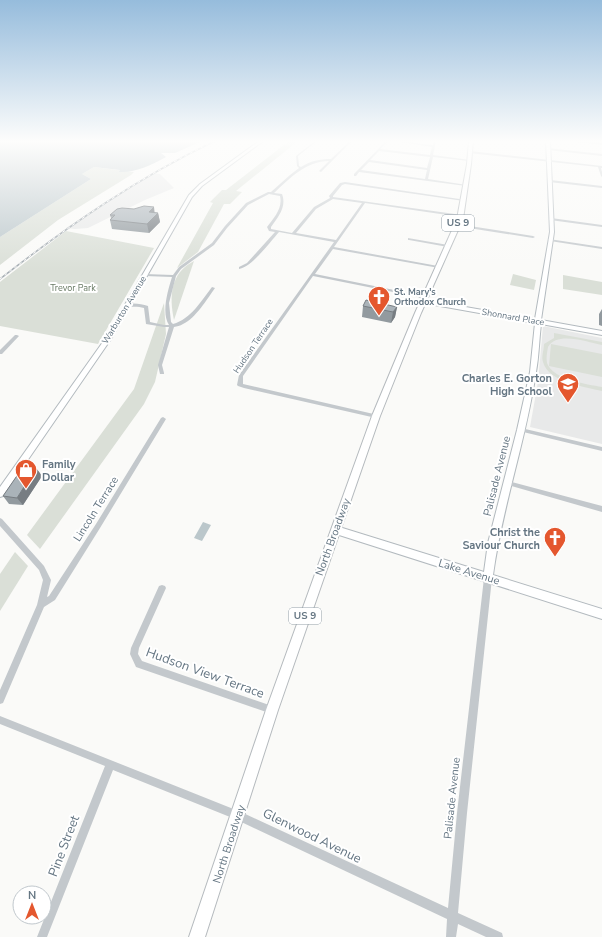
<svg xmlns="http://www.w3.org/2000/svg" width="602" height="937" font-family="'Nunito Sans',sans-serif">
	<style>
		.built { fill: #e8e9e9 }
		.green { fill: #dadfd7 }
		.water { fill: #bbc7cb }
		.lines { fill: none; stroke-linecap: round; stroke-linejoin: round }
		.secondary-casing { stroke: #b3babf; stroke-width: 2 }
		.primary-casing { stroke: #b5babe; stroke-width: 2 }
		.street { fill: #c3c8cc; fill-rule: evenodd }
		.secondary { fill: #fff; fill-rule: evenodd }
		.primary { fill: #fff; fill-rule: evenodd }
		.rail-casing { stroke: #a2aab0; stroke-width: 1.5 }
		.rail { stroke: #fff; stroke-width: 1; stroke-dasharray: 3; stroke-linecap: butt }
		.wall { fill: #929a9f }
		.shaded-wall { fill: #777d82 }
		.building { fill: #aab3b9; stroke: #777d82 }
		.labels { text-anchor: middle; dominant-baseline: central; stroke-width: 4; stroke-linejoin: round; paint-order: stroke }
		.far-park-label { font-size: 9px; fill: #687a64; stroke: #fff }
		.far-poi-label { font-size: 9px; font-weight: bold; fill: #657683; stroke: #fff; text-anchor: start }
		.far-street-label { font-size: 9px; fill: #657683; stroke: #fff }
		.shield { fill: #fff; stroke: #939fa8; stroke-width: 1 }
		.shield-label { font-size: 10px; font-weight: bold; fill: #657683 }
		.poi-label { font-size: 11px; font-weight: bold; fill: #657683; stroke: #fff; text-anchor: end }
		.street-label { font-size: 11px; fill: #657683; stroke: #fff }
		.near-street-label { font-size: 13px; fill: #657683; stroke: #fff }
	</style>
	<rect width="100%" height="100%" fill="#fafaf8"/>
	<g class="built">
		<polygon points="152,173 160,174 174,188 145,200 88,228 75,229 66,228"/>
		<polygon points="543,326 602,338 602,444 530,427 538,382"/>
	</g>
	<g class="green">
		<polygon points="289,141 298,141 236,191 242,192 230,204 224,204 198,252 177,268 213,203 210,202 222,190 226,190"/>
		<polygon points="94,167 134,172 131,175 58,220 0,265 0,237 91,179 82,174"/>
		<polygon points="66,231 154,248 98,344 0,326 0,282"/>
		<path d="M194,261L174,320C169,297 170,273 194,261Z"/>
		<polygon points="513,274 536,280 534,290 510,285"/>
		<polygon points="563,275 602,282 602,295 563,289"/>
		<polygon points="164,303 166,334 155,382 144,404 40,549 27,535 134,389"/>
		<path d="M554,333L602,342V345C587,342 557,331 548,347C547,352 546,358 547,363C553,380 587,384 602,387V391C585,387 548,382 543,362C541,357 544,350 544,344L554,338Z"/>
		<polygon points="551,344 602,354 602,377 549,366"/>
		<polygon points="15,552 28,566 0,611 0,574"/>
	</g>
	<g class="water">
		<path d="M0,141H202L175,153H161L166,157C151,165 138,172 121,172H119L120,170L94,167L82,174L91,179L0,237Z"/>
		<polygon points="203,522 211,525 202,541 194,538"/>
	</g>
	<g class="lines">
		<g class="secondary-casing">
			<g id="secondary">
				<polygon points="259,141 263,141 202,186 192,197 111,339 3,496 0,497 0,487 105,339 189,195 200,184"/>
				<path d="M546,141H550L554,232L541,320L602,331V335L541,324C539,340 539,356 536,372C526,441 502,507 493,575L602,609V619L336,534L333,533L332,530L333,527L336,526L484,572L488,543L517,430L530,372L535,323L429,304L421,299L424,297L431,301L535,319L550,232Z"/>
			</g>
		</g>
		<g class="primary-casing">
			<polygon id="primary" points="469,141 473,141 471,164 463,219 421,313 380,416 278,710 205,937 189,937 266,710 372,416 415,313 457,219 467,164"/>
		</g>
		<g class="street">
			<path d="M315,141H317L298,156L299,166L301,167C310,161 320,159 331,159L350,141H352L321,172L319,171L329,161C306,161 290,178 274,193L282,194C287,207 278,217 271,227V229L292,233L314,207L330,198L329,196L340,183L345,182L466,200L464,201L345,184L342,185L333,196V197L462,215V217H461L365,203L334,247L438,266L440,267L439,268L333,249L315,274L419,295L426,299L424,300L418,297L313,276L243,376V384L378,415L379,416L376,418L244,388L238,386L237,385L239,375L334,242L279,232C270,242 251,268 239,269V267L247,263L275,232L269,231L267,227C274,218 283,208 280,196L269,194L248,205L227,228L214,245L181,269L176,276L169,303L171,322L173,324C191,319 201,301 212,287L215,288C207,299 196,318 183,324C180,326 177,326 174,327L162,365L164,373V374H160L158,365L169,327H164L146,324L144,308C138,306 131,308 126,305C132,302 141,304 148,306L150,322L164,325H169C161,313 168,290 172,277L145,276H144V274L173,275L179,267L212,243L225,226L246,203L268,192H271L290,175L299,168L297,166L296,156ZM333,199L362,203L336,240L296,233L316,209Z"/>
			<path d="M386,141H388L380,149L430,155L432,147L393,141H396L433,145L434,141H436L433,155L470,160L469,161L433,157L428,179L467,185L466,186L359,172L356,176H354V174ZM379,151L430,157L427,168L370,160ZM369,162L427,170L425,179L361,170Z"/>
			<polygon points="568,141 572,141 602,143 602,145"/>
			<polygon points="547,148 602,154 602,156 548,150"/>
			<polygon points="470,151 602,166 602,168 601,168 602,172 602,177 601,176 598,167 469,153"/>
			<polygon points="550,180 602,186 602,188 549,182"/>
			<polygon points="551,218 602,225 602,227 550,220 549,219"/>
			<polygon points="457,224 533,236 535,237 533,238 456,226 455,225"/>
			<polygon points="408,238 448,245 450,246 448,247 409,240 408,240"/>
			<polygon points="549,239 602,247 602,249 550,241 548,240"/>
			<polygon points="15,335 17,335 19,336 2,354 0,354 0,350"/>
			<polygon points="163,417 166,419 100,528 55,600 44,607 3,703 0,704 0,690 37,605 43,580 39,570 0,526 0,518 2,519 44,566 51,580 47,597 49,596 96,524 161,418"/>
			<polygon points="521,428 602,447 602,451 519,431 518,430"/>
			<polygon points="506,481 508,481 602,506 602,512 508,485 506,485 505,483"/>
			<polygon points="488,575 491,576 492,578 467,813 458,913 502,933 503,937 486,937 458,924 456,937 446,937 447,919 235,819 113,770 47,937 37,937 105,766 0,724 0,716 241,812 448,908 457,813 484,578 485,576"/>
			<polygon points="162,585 165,586 166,588 139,648 138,654 142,661 272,706 275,707 276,710 275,713 272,714 136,667 130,654 131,648 159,586"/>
		</g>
		<use href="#secondary" class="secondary"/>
		<use href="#primary" class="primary"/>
		<g class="rail-casing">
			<path id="rail" d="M0,279C68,226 137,178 215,141"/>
		</g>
		<use href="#rail" class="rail"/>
	</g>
	<g class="wall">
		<polygon points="134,209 158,213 160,222 149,233 112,229 110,220 111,218 110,215"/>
		<polygon points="363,306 397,307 395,317 391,323 362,317"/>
		<polygon points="602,309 602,326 599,325 599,314"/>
		<polygon points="36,468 42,476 23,505 9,504 3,496"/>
	</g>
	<g class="shaded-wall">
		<polygon points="154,207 155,216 158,213 160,222 149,233 147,224 149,212"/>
		<polygon points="397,307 395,317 391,323 393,312"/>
		<polygon points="36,468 42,476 23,505 17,498"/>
	</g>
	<g class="building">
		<polygon points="144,206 154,207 149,212 158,213 147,224 110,220 115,215 110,215 117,209 122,208 134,209"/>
		<polygon points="366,300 397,307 393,312 363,306"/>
		<polygon points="23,467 36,468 17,498 3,496"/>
	</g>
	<linearGradient id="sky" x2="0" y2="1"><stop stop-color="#96bcdc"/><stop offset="0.52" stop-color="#fdfdfc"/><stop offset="1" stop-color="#fdfdfc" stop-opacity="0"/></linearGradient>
	<rect width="602" height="272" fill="url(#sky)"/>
	<defs>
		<g id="church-pin" transform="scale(1.15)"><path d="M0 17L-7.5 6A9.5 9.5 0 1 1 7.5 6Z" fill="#e4572e" stroke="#fff"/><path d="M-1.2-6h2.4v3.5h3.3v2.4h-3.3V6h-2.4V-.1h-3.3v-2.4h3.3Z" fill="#fff"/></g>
		<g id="school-pin" transform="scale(1.15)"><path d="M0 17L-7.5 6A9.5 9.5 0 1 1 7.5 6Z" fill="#e4572e" stroke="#fff"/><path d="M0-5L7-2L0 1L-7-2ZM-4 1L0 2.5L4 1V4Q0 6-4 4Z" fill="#fff"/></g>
		<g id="shop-pin" transform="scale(1.15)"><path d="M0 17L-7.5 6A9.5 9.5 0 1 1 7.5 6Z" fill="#e4572e" stroke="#fff"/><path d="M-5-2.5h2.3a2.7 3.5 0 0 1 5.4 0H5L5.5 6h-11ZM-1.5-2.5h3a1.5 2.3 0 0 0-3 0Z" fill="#fff"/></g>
	</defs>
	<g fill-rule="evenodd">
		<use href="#church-pin" x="379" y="297"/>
		<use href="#school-pin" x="568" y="384"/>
		<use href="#shop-pin" x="26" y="470"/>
		<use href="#church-pin" x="555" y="538"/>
	</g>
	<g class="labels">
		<g class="far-park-label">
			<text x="73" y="288">Trevor Park</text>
		</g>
		<g class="far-poi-label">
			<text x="394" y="292">St. Mary's<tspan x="394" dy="10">Orthodox Church</tspan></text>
		</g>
		<g class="far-street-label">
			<text transform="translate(124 310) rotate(-59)">Warburton Avenue</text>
			<text transform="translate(513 317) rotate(10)">Shonnard Place</text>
			<text transform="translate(253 346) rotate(-56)">Hudson Terrace</text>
		</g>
		<g class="shield">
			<rect x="442" y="215" width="32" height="16" rx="3"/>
			<rect x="289" y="608" width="32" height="16" rx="3"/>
		</g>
		<g class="shield-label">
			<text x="458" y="223">US 9</text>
			<text x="305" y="616">US 9</text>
		</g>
		<g class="poi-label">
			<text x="552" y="378">Charles E. Gorton<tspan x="552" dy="13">High School</tspan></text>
			<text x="42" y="464" text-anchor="start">Family<tspan x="42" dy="13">Dollar</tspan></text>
			<text x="540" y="532">Christ the<tspan x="540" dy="13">Saviour Church</tspan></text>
		</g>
		<g class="street-label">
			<text transform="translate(497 476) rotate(-76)">Palisade Avenue</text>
			<text transform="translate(96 509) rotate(-58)">Lincoln Terrace</text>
			<text transform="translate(333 537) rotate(-70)">North Broadway</text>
			<text transform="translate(469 572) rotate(17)">Lake Avenue</text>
			<text transform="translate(452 798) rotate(-84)">Palisade Avenue</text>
			<text transform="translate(229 844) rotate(-72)">North Broadway</text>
		</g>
		<g class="near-street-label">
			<text transform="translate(205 673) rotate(20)">Hudson View Terrace</text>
			<text transform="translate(312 836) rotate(26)">Glenwood Avenue</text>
			<text transform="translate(64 846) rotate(-69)">Pine Street</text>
		</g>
	</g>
	<g transform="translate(32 905)"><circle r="19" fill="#ffffff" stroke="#c1c8cd"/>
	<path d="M0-3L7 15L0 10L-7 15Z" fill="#e4572e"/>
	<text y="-6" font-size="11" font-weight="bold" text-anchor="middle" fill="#657683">N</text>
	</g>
</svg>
